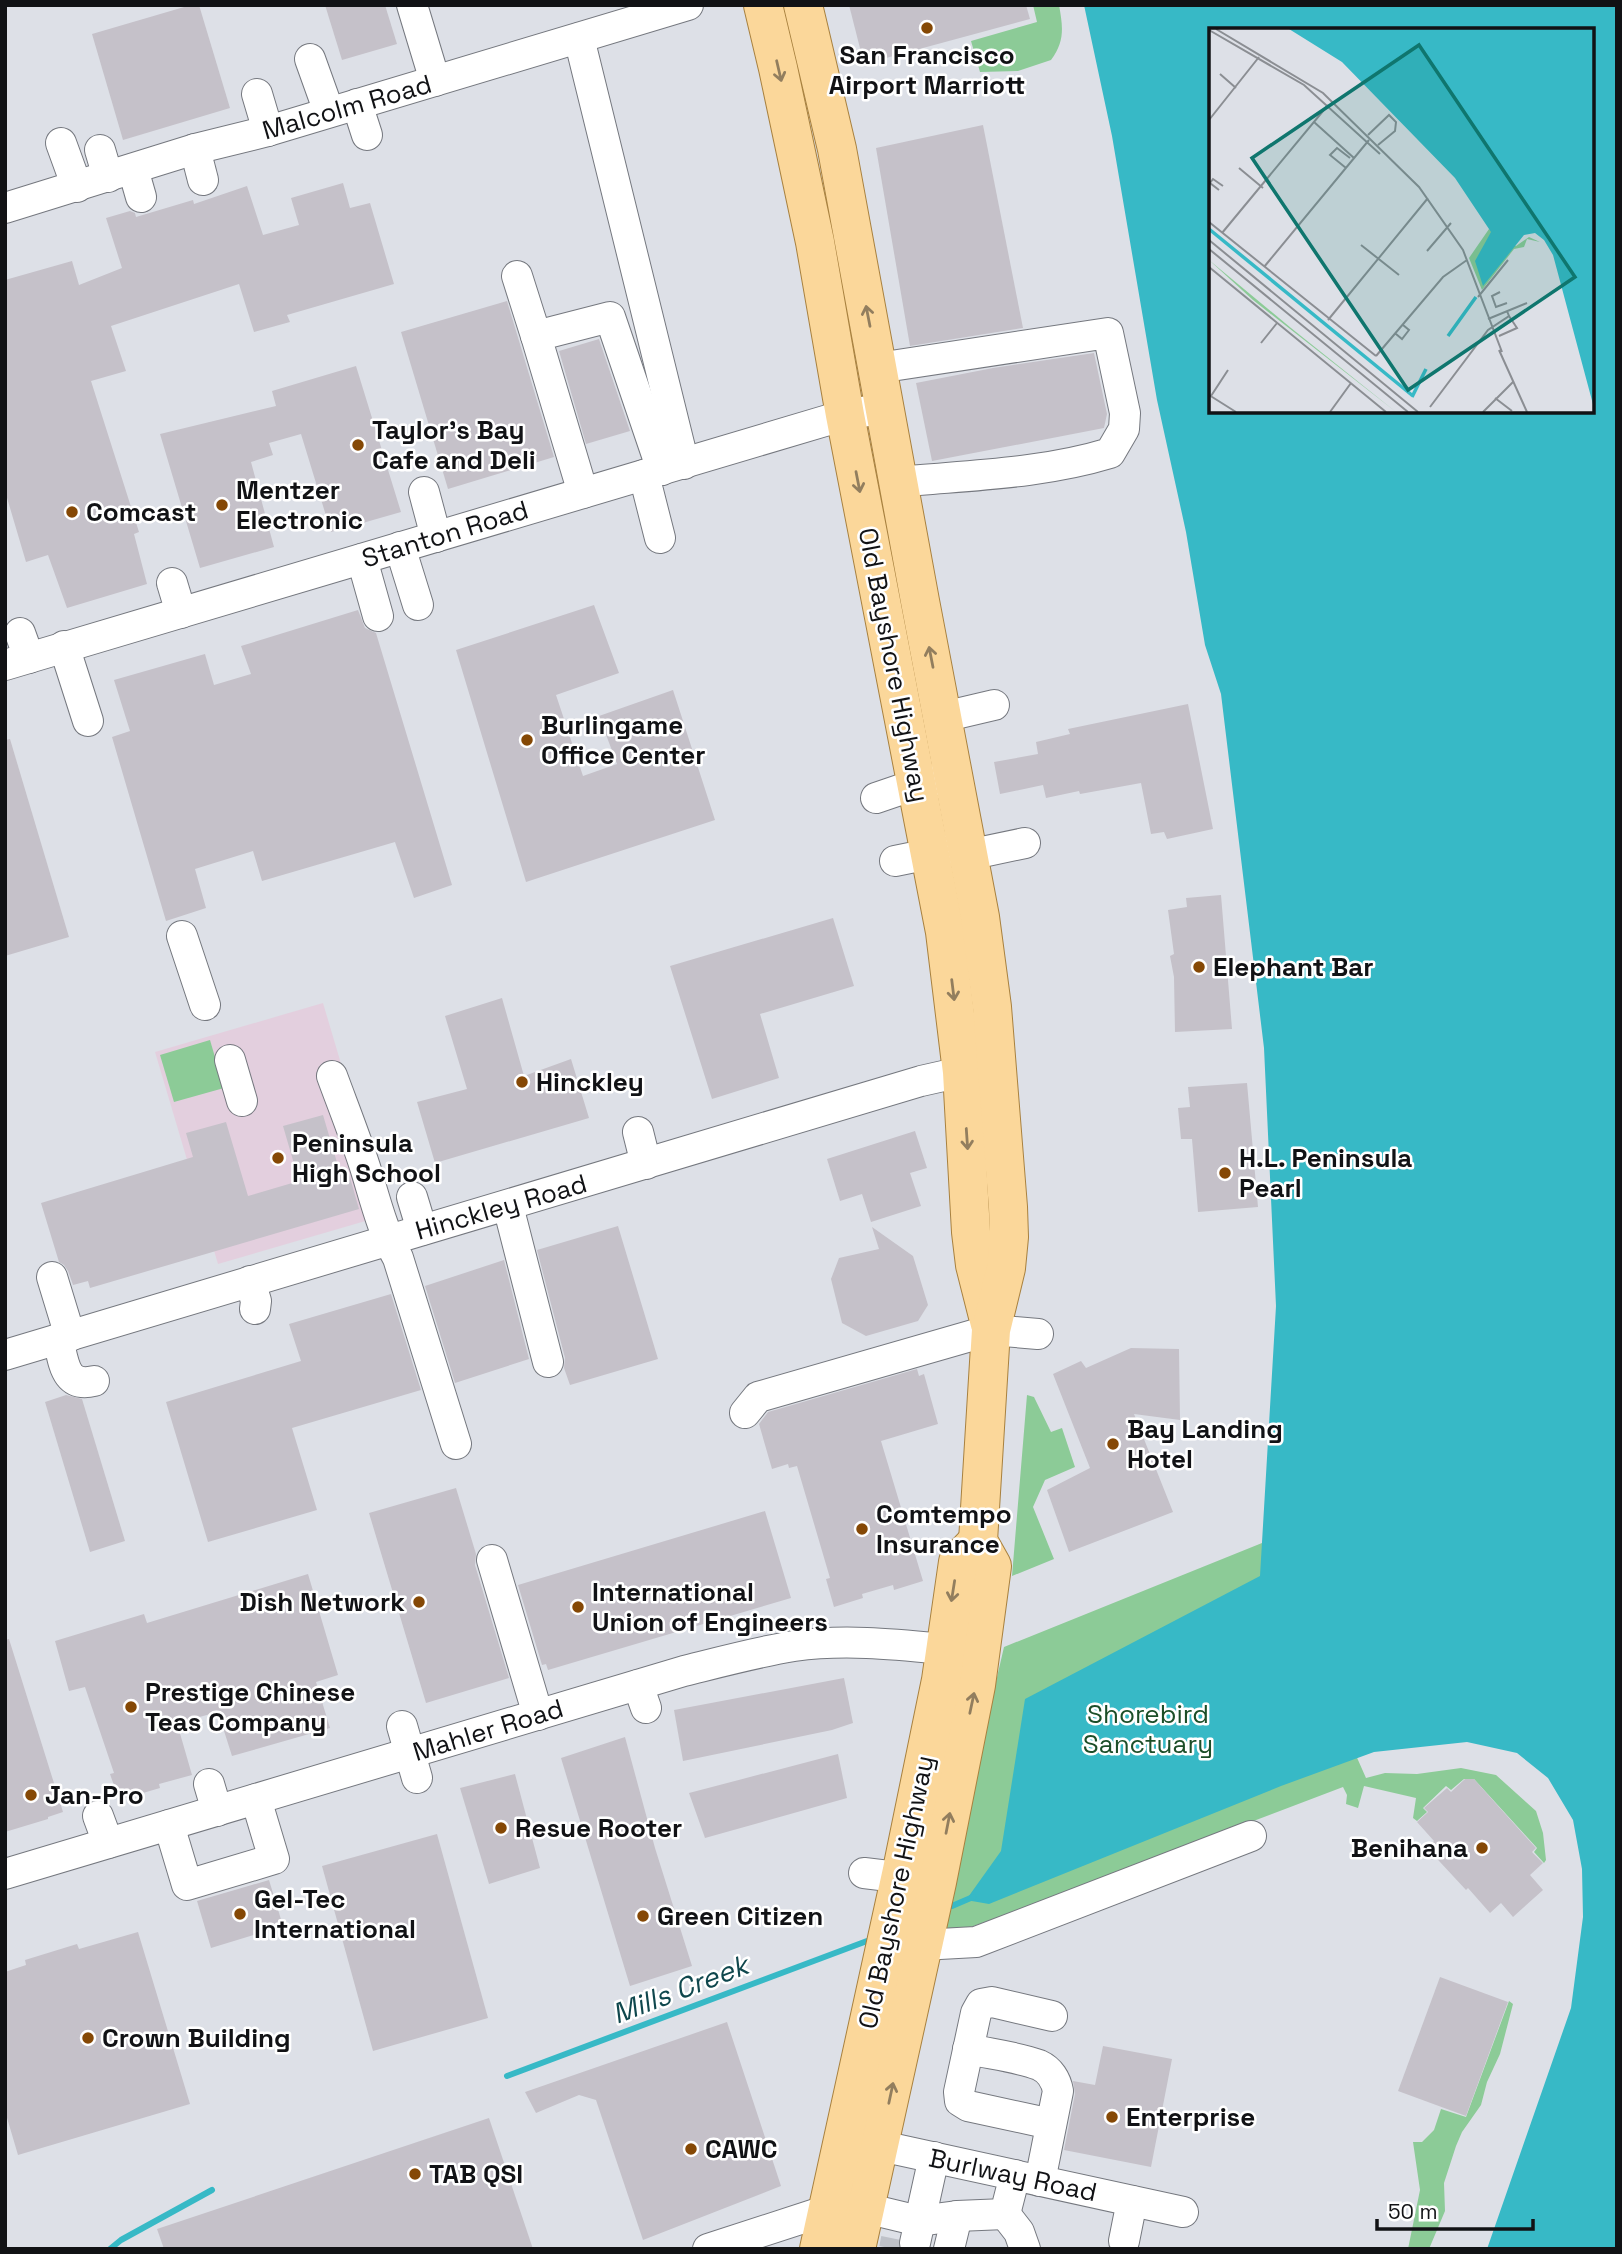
<svg xmlns="http://www.w3.org/2000/svg" width="1622" height="2254" font-family="'Space Grotesk',sans-serif">
	<style>
		.education { fill: #e3cfde }
		.green { fill: #8ccb97 }
		.water { fill: #37b9c6; fill-rule: evenodd }
		.lines { fill: none; stroke-linecap: round; stroke-linejoin: round }
		.stream { stroke: #37b9c6; stroke-width: 6 }
		.building { fill: #c5c1c9 }
		.minor-tunnel { stroke: #bec1c8; stroke-width: 30; stroke-dasharray: 30 15; stroke-linecap: butt }
		.minor-casing { stroke: #75787f; stroke-width: 32 }
		.major-casing { stroke: #a8813f; stroke-width: 40 }
		.minor { stroke: #fff; stroke-width: 30 }
		.major { stroke: #fbd79a; stroke-width: 38 }
		.oneway { stroke: #927e5e }
		.poi-dot { fill: #854805; stroke: #fff; stroke-width: 2.5 }
		.labels { text-anchor: middle; dominant-baseline: central; stroke-width: 5; stroke-linejoin: round; paint-order: stroke }
		.poi-label { font-size: 26px; font-weight: bold; fill: #111215; stroke: #fff; text-anchor: start }
		.street-label { font-size: 26px; fill: #111215; stroke: #fff }
		.park-label { font-size: 26px; fill: #1b4e28; stroke: #fff }
		.water-label { font-size: 28px; font-style: italic; fill: #0f474d; stroke: #fff }
		.inset-river { fill: none; stroke: #37b9c6; stroke-width: 3.5 }
		.inset-road { fill: none; stroke: #8b8e93; stroke-width: 2 }
		.view { fill: #0f766e; fill-opacity: 0.15; stroke: #0f766e; stroke-width: 3.5 }
		.inset-edge { fill: none; stroke: #111215; stroke-width: 3.5 }
	</style>
	<rect width="100%" height="100%" fill="#dde0e7"/>
	<polygon class="education" points="323,1003 386,1215 218,1264 155,1052"/>
	<g class="green">
		<path d="M1033,5H1059C1063,27 1065,41 1051,60L1018,71L980,72L971,41L1037,22Z"/>
		<polygon points="210,1040 224,1088 174,1102 160,1055"/>
		<polygon points="1027,1395 1034,1397 1051,1432 1062,1428 1075,1467 1045,1480 1033,1507 1054,1559 1012,1576"/>
		<polygon points="1262,1543 1366,1778 1385,1773 1417,1774 1461,1768 1496,1775 1536,1811 1543,1833 1546,1860 1544,1863 1534,1852 1537,1848 1474,1779 1464,1779 1451,1790 1446,1786 1423,1808 1427,1812 1417,1821 1413,1818 1416,1798 1364,1786 1358,1808 1346,1804 1347,1795 1343,1787 1235,1828 1222,1840 962,1930 951,1931 940,1923 1004,1647"/>
		<polygon points="1509,2001 1513,2004 1500,2054 1487,2082 1481,2105 1462,2132 1456,2146 1444,2183 1445,2211 1429,2249 1408,2249 1420,2190 1413,2142 1422,2142 1434,2130 1441,2109 1466,2117"/>
	</g>
	<path class="water" d="M1084,5H1617V2249H1487L1571,2008L1583,1917L1582,1869L1573,1820L1548,1778L1517,1753L1467,1742L1374,1752L1281,1786L989,1904L966,1900L1001,1851L1025,1699L1260,1576L1276,1306L1264,1048L1221,694L1205,645L1186,532L1157,400L1112,136ZM1211,30H1592V411H1211Z"/>
	<g class="lines">
		<g class="stream">
			<polyline points="952,1906 973,1897"/>
			<polyline points="507,2076 867,1941"/>
			<polyline points="110,2249 121,2240 212,2190"/>
		</g>
	</g>
	<g class="building">
		<polygon points="191,5 199,5 230,108 123,140 92,34"/>
		<polygon points="325,5 385,5 397,44 342,60"/>
		<polygon points="849,5 1026,5 1030,19 864,64"/>
		<polygon points="983,125 1023,328 910,346 876,148"/>
		<polygon points="343,183 350,208 370,203 394,284 287,315 290,322 254,332 239,284 111,326 126,371 91,381 139,532 134,534 147,584 67,608 48,555 26,562 5,491 5,280 72,261 79,285 122,268 106,218 130,211 135,213 136,217 193,200 194,204 247,186 263,235 299,225 291,198"/>
		<polygon points="507,301 554,457 448,489 401,332"/>
		<polygon points="599,339 630,431 586,444 559,351"/>
		<polygon points="1094,353 1107,414 1104,428 932,461 916,383 993,368"/>
		<polygon points="356,366 401,512 331,532 301,434 269,443 273,455 251,462 274,547 200,568 160,434 276,406 272,391"/>
		<polygon points="594,605 619,673 556,695 583,776 617,764 599,716 673,690 715,820 526,882 456,650"/>
		<polygon points="358,610 365,628 376,633 452,885 414,898 395,842 262,881 253,851 195,869 206,908 166,921 112,737 130,731 114,680 205,654 214,685 251,674 241,646"/>
		<polygon points="1188,704 1213,829 1167,839 1164,832 1151,834 1141,783 1080,794 1079,791 1046,798 1043,785 1000,794 994,762 1038,754 1036,742 1070,734 1068,729"/>
		<polygon points="10,739 69,937 5,956 5,740"/>
		<polygon points="1221,895 1232,1029 1175,1032 1174,977 1170,956 1174,954 1168,910 1187,907 1186,898"/>
		<polygon points="833,918 854,986 760,1014 779,1078 712,1099 670,966"/>
		<polygon points="502,998 524,1076 571,1059 589,1118 435,1163 417,1102 467,1089 445,1016"/>
		<polygon points="1247,1083 1258,1207 1198,1212 1192,1139 1181,1139 1178,1108 1190,1107 1188,1087"/>
		<polygon points="323,1115 341,1176 349,1174 359,1209 90,1288 88,1281 73,1285 68,1271 64,1265 59,1262 41,1203 193,1157 186,1133 226,1122 248,1196 299,1181 283,1126"/>
		<polygon points="915,1131 927,1168 910,1173 921,1206 871,1222 862,1194 840,1201 827,1159"/>
		<polygon points="618,1226 658,1359 570,1385 564,1368 565,1358 537,1250"/>
		<polygon points="872,1227 913,1256 928,1305 918,1321 866,1336 842,1323 831,1279 839,1258 879,1249"/>
		<polygon points="504,1260 529,1359 455,1383 425,1286"/>
		<polygon points="391,1294 421,1390 292,1428 317,1510 208,1542 166,1402 301,1361 289,1324"/>
		<polygon points="1131,1348 1179,1349 1180,1420 1134,1414 1173,1512 1069,1552 1047,1490 1090,1468 1053,1374 1081,1361 1086,1368"/>
		<polygon points="917,1369 919,1376 924,1374 938,1424 881,1441 923,1581 894,1590 893,1585 862,1594 863,1598 834,1607 826,1579 830,1578 797,1466 789,1468 788,1464 772,1469 759,1424 768,1412"/>
		<polygon points="66,1395 82,1399 125,1541 90,1552 45,1402"/>
		<polygon points="456,1488 476,1554 475,1565 509,1678 426,1703 369,1513"/>
		<polygon points="765,1511 791,1598 548,1670 546,1664 542,1665 518,1585"/>
		<polygon points="308,1574 338,1675 316,1682 330,1728 232,1756 218,1712 177,1723 192,1775 159,1784 160,1788 119,1800 110,1774 114,1773 85,1687 69,1691 55,1641 144,1614 147,1623"/>
		<polygon points="9,1639 63,1812 48,1817 48,1819 5,1832 5,1640"/>
		<polygon points="844,1678 853,1723 832,1730 683,1761 674,1710"/>
		<polygon points="625,1737 655,1848 692,1966 630,1986 561,1758"/>
		<polygon points="838,1754 847,1798 705,1838 689,1793"/>
		<polygon points="515,1774 540,1868 489,1884 460,1788"/>
		<polygon points="1465,1779 1474,1779 1490,1797 1536,1848 1532,1852 1543,1863 1530,1875 1543,1890 1513,1917 1501,1903 1490,1913 1468,1888 1466,1890 1427,1848 1434,1841 1417,1822 1428,1812 1424,1808 1447,1788 1451,1792"/>
		<polygon points="437,1834 488,2018 373,2051 322,1866"/>
		<polygon points="269,1880 283,1926 211,1948 197,1901"/>
		<polygon points="138,1932 190,2104 18,2155 5,2111 5,1972 26,1965 25,1960 77,1944 79,1949"/>
		<polygon points="1440,1977 1508,2002 1466,2116 1398,2091"/>
		<polygon points="727,2022 781,2186 643,2240 596,2100 579,2095 536,2113 525,2092"/>
		<polygon points="1103,2046 1172,2059 1151,2167 1064,2150 1075,2094 1073,2081 1095,2085"/>
		<polygon points="489,2118 533,2249 164,2249 157,2229"/>
	</g>
	<g class="lines">
		<polyline class="minor-tunnel" points="894,2249 896,2239"/>
		<g class="minor-casing">
			<g id="minor">
				<polyline points="412,5 435,81"/>
				<polyline points="579,38 684,464"/>
				<polyline points="310,59 329,112"/>
				<polyline points="257,94 268,131"/>
				<polyline points="357,104 367,135"/>
				<polyline points="61,143 77,187"/>
				<polyline points="195,149 203,180"/>
				<polyline points="100,150 108,177"/>
				<polyline points="133,169 141,197"/>
				<polyline points="5,208 195,149 268,131 688,5"/>
				<polyline points="517,276 536,336"/>
				<path d="M878,368L1108,333L1125,413L1124,429L1110,453C1041,474 970,475 898,482"/>
				<polyline points="644,475 660,538"/>
				<polyline points="424,492 436,537"/>
				<polyline points="583,493 536,336 610,317 662,470"/>
				<polyline points="400,547 418,605"/>
				<polyline points="362,559 378,616"/>
				<polyline points="172,583 181,613"/>
				<polyline points="20,633 29,658"/>
				<polyline points="64,646 88,721"/>
				<polyline points="5,665 845,415 885,408"/>
				<polyline points="943,717 994,705"/>
				<polyline points="876,798 917,784 936,780"/>
				<polyline points="968,855 1025,843"/>
				<polyline points="895,861 949,850"/>
				<polyline points="182,936 205,1005"/>
				<polyline points="230,1060 242,1101"/>
				<path d="M332,1076C343,1106 355,1136 365,1167C375,1199 382,1230 398,1258L456,1444"/>
				<polyline points="638,1132 646,1164"/>
				<polyline points="412,1197 422,1230"/>
				<polyline points="508,1206 548,1362"/>
				<polyline points="52,1277 70,1336"/>
				<polyline points="250,1281 256,1301 255,1309"/>
				<path d="M58,1339C64,1362 64,1388 94,1381"/>
				<polyline points="5,1355 921,1081 983,1067"/>
				<polyline points="745,1413 758,1397 991,1330 1038,1334"/>
				<polyline points="492,1560 538,1715"/>
				<polyline points="638,1685 646,1708"/>
				<polyline points="402,1726 417,1778"/>
				<polyline points="209,1784 217,1811"/>
				<polyline points="98,1816 108,1843"/>
				<polyline points="169,1825 187,1885 274,1859 256,1799"/>
				<polyline points="864,1873 922,1880"/>
				<path d="M5,1874L684,1671C720,1662 757,1652 794,1646C851,1638 909,1646 966,1651"/>
				<polyline points="903,1946 976,1942 1251,1836"/>
				<path d="M968,2049C990,2054 1018,2057 1039,2065C1050,2070 1056,2080 1058,2091L1040,2181"/>
				<polyline points="1051,2124 968,2106 960,2101 959,2092 976,2013 981,2004 992,2002 1052,2016"/>
				<polyline points="858,2141 1183,2212"/>
				<polyline points="1005,2214 1019,2232 1025,2249"/>
				<polyline points="1124,2241 1132,2201"/>
				<polyline points="915,2243 934,2157"/>
				<polyline points="708,2249 828,2210 865,2208 919,2221 957,2216 1005,2214 1015,2175"/>
				<polyline points="949,2249 957,2216"/>
			</g>
		</g>
		<g class="major-casing">
			<g id="major">
				<polyline points="763,5 778,68 815,242 845,415 945,932 962,1072 971,1232 975,1265 990,1324"/>
				<polyline points="803,5 837,149 920,601 980,917 992,1007 1008,1207 1009,1237 1006,1268 991,1330 978,1541 992,1566 976,1685 937,1882 856,2249"/>
				<polyline points="819,2249 902,1870 941,1680 958,1562 978,1541"/>
			</g>
		</g>
		<use href="#minor" class="minor"/>
		<use href="#major" class="major"/>
	</g>
	<defs><path id="oneway-shaft" d="M-6 0H5M1.5-3L5.5 0L1.5 3" fill="none" stroke-width="1.6" stroke-linecap="round" stroke-linejoin="round" transform="scale(1.75)"/></defs>
	<g class="oneway">
		<use href="#oneway-shaft" transform="translate(779 71) rotate(77)"/>
		<use href="#oneway-shaft" transform="translate(868 316) rotate(-101)"/>
		<use href="#oneway-shaft" transform="translate(858 482) rotate(79)"/>
		<use href="#oneway-shaft" transform="translate(931 657) rotate(-101)"/>
		<use href="#oneway-shaft" transform="translate(953 990) rotate(83)"/>
		<use href="#oneway-shaft" transform="translate(967 1139) rotate(86)"/>
		<use href="#oneway-shaft" transform="translate(953 1591) rotate(99)"/>
		<use href="#oneway-shaft" transform="translate(972 1703) rotate(-78)"/>
		<use href="#oneway-shaft" transform="translate(948 1823) rotate(-79)"/>
		<use href="#oneway-shaft" transform="translate(891 2093) rotate(-78)"/>
	</g>
	<g class="poi-dot">
		<circle cx="927" cy="28" r="7"/>
		<circle cx="358" cy="445" r="7"/>
		<circle cx="222" cy="505" r="7"/>
		<circle cx="72" cy="512" r="7"/>
		<circle cx="527" cy="740" r="7"/>
		<circle cx="1199" cy="967" r="7"/>
		<circle cx="522" cy="1082" r="7"/>
		<circle cx="278" cy="1158" r="7"/>
		<circle cx="1225" cy="1173" r="7"/>
		<circle cx="1113" cy="1444" r="7"/>
		<circle cx="862" cy="1529" r="7"/>
		<circle cx="419" cy="1602" r="7"/>
		<circle cx="578" cy="1607" r="7"/>
		<circle cx="131" cy="1707" r="7"/>
		<circle cx="31" cy="1795" r="7"/>
		<circle cx="501" cy="1828" r="7"/>
		<circle cx="1482" cy="1848" r="7"/>
		<circle cx="240" cy="1914" r="7"/>
		<circle cx="643" cy="1916" r="7"/>
		<circle cx="88" cy="2038" r="7"/>
		<circle cx="1112" cy="2117" r="7"/>
		<circle cx="691" cy="2149" r="7"/>
		<circle cx="415" cy="2174" r="7"/>
	</g>
	<g class="labels">
		<g class="poi-label">
			<text x="927" y="55" text-anchor="middle">San Francisco<tspan x="927" dy="30">Airport Marriott</tspan></text>
			<text x="372" y="430">Taylor's Bay<tspan x="372" dy="30">Cafe and Deli</tspan></text>
			<text x="236" y="490">Mentzer<tspan x="236" dy="30">Electronic</tspan></text>
			<text x="86" y="512">Comcast</text>
			<text x="541" y="725">Burlingame<tspan x="541" dy="30">Office Center</tspan></text>
			<text x="1213" y="967">Elephant Bar</text>
			<text x="536" y="1082">Hinckley</text>
			<text x="292" y="1143">Peninsula<tspan x="292" dy="30">High School</tspan></text>
			<text x="1239" y="1158">H.L. Peninsula<tspan x="1239" dy="30">Pearl</tspan></text>
			<text x="1127" y="1429">Bay Landing<tspan x="1127" dy="30">Hotel</tspan></text>
			<text x="876" y="1514">Comtempo<tspan x="876" dy="30">Insurance</tspan></text>
			<text x="592" y="1592">International<tspan x="592" dy="30">Union of Engineers</tspan></text>
			<text x="405" y="1602" text-anchor="end">Dish Network</text>
			<text x="145" y="1692">Prestige Chinese<tspan x="145" dy="30">Teas Company</tspan></text>
			<text x="45" y="1795">Jan-Pro</text>
			<text x="515" y="1828">Resue Rooter</text>
			<text x="1468" y="1848" text-anchor="end">Benihana</text>
			<text x="254" y="1899">Gel-Tec<tspan x="254" dy="30">International</tspan></text>
			<text x="657" y="1916">Green Citizen</text>
			<text x="102" y="2038">Crown Building</text>
			<text x="1126" y="2117">Enterprise</text>
			<text x="705" y="2149">CAWC</text>
			<text x="429" y="2174">TAB QSI</text>
		</g>
		<g class="street-label">
			<text transform="translate(347 107) rotate(-16)">Malcolm Road</text>
			<text transform="translate(445 534) rotate(-17)">Stanton Road</text>
			<text transform="translate(894 665) rotate(79)">Old Bayshore Highway</text>
			<text transform="translate(501 1207) rotate(-16)">Hinckley Road</text>
			<text transform="translate(488 1730) rotate(-17)">Mahler Road</text>
			<text transform="translate(896 1892) rotate(-78)">Old Bayshore Highway</text>
			<text transform="translate(1013 2175) rotate(12)">Burlway Road</text>
		</g>
		<g class="park-label">
			<text x="1148" y="1714">Shorebird<tspan x="1148" dy="30">Sanctuary</tspan></text>
		</g>
		<g class="water-label">
			<text transform="translate(680 1989) rotate(-21)">Mills Creek</text>
		</g>
	</g>
	<g transform="translate(1209 28)">
		<rect width="385" height="385" fill="#dde0e7"/>
		<path d="M280,201L307,218L320,209L331,214L318,211L315,219L305,221L273,262L260,230ZM0,232L82,300L187,384L44,272Z" fill="#8ccb97"/>
		<path d="M80,1H385V380L344,227L335,212L326,205L315,207L274,258L266,233L282,204L246,150L133,34Z" fill="#37b9c6"/>
		<path class="inset-river" d="M0,201L204,368M239,308L267,269M203,369L217,341"/>
		<path class="inset-road" d="M7,1L114,65L210,159L254,222L293,324M0,2L95,57L171,126M11,46L27,60M0,92L50,29M105,94L145,130M159,107L180,87L187,94L186,103L169,117M30,140L54,160M137,140L121,127L128,120L141,130M10,162L1,155L4,151L14,158M0,194L167,328M13,205L119,77M0,212L209,384M152,217L190,247M0,221L199,384M218,223L242,195M0,239L177,384M55,239L160,112M291,264L283,268L287,279L298,275M269,269L299,232M279,291L318,275M119,292L219,170M187,306L193,311L200,302L194,297M290,308L308,300L300,288M52,315L68,295M290,322L318,384M167,328L234,249L258,232M0,367L27,384M2,368L19,342M286,370L303,383M221,379L279,302L300,288L298,283M121,384L142,355M274,384L305,353"/>
		<path class="view" d="M210,17L366,249L199,362L43,130Z"/>
		<rect width="385" height="385" class="inset-edge"/>
	</g>
	<rect width="1622" height="2254" fill="none" stroke="#111215" stroke-width="14"/>
	<path d="M1377 2219v10h156v-10" fill="none" stroke="#111215" stroke-width="3.5"/>
	<text x="1388" y="2219" font-size="21" fill="#111215" stroke="#ffffff" stroke-width="5" paint-order="stroke">50 m</text>
</svg>
